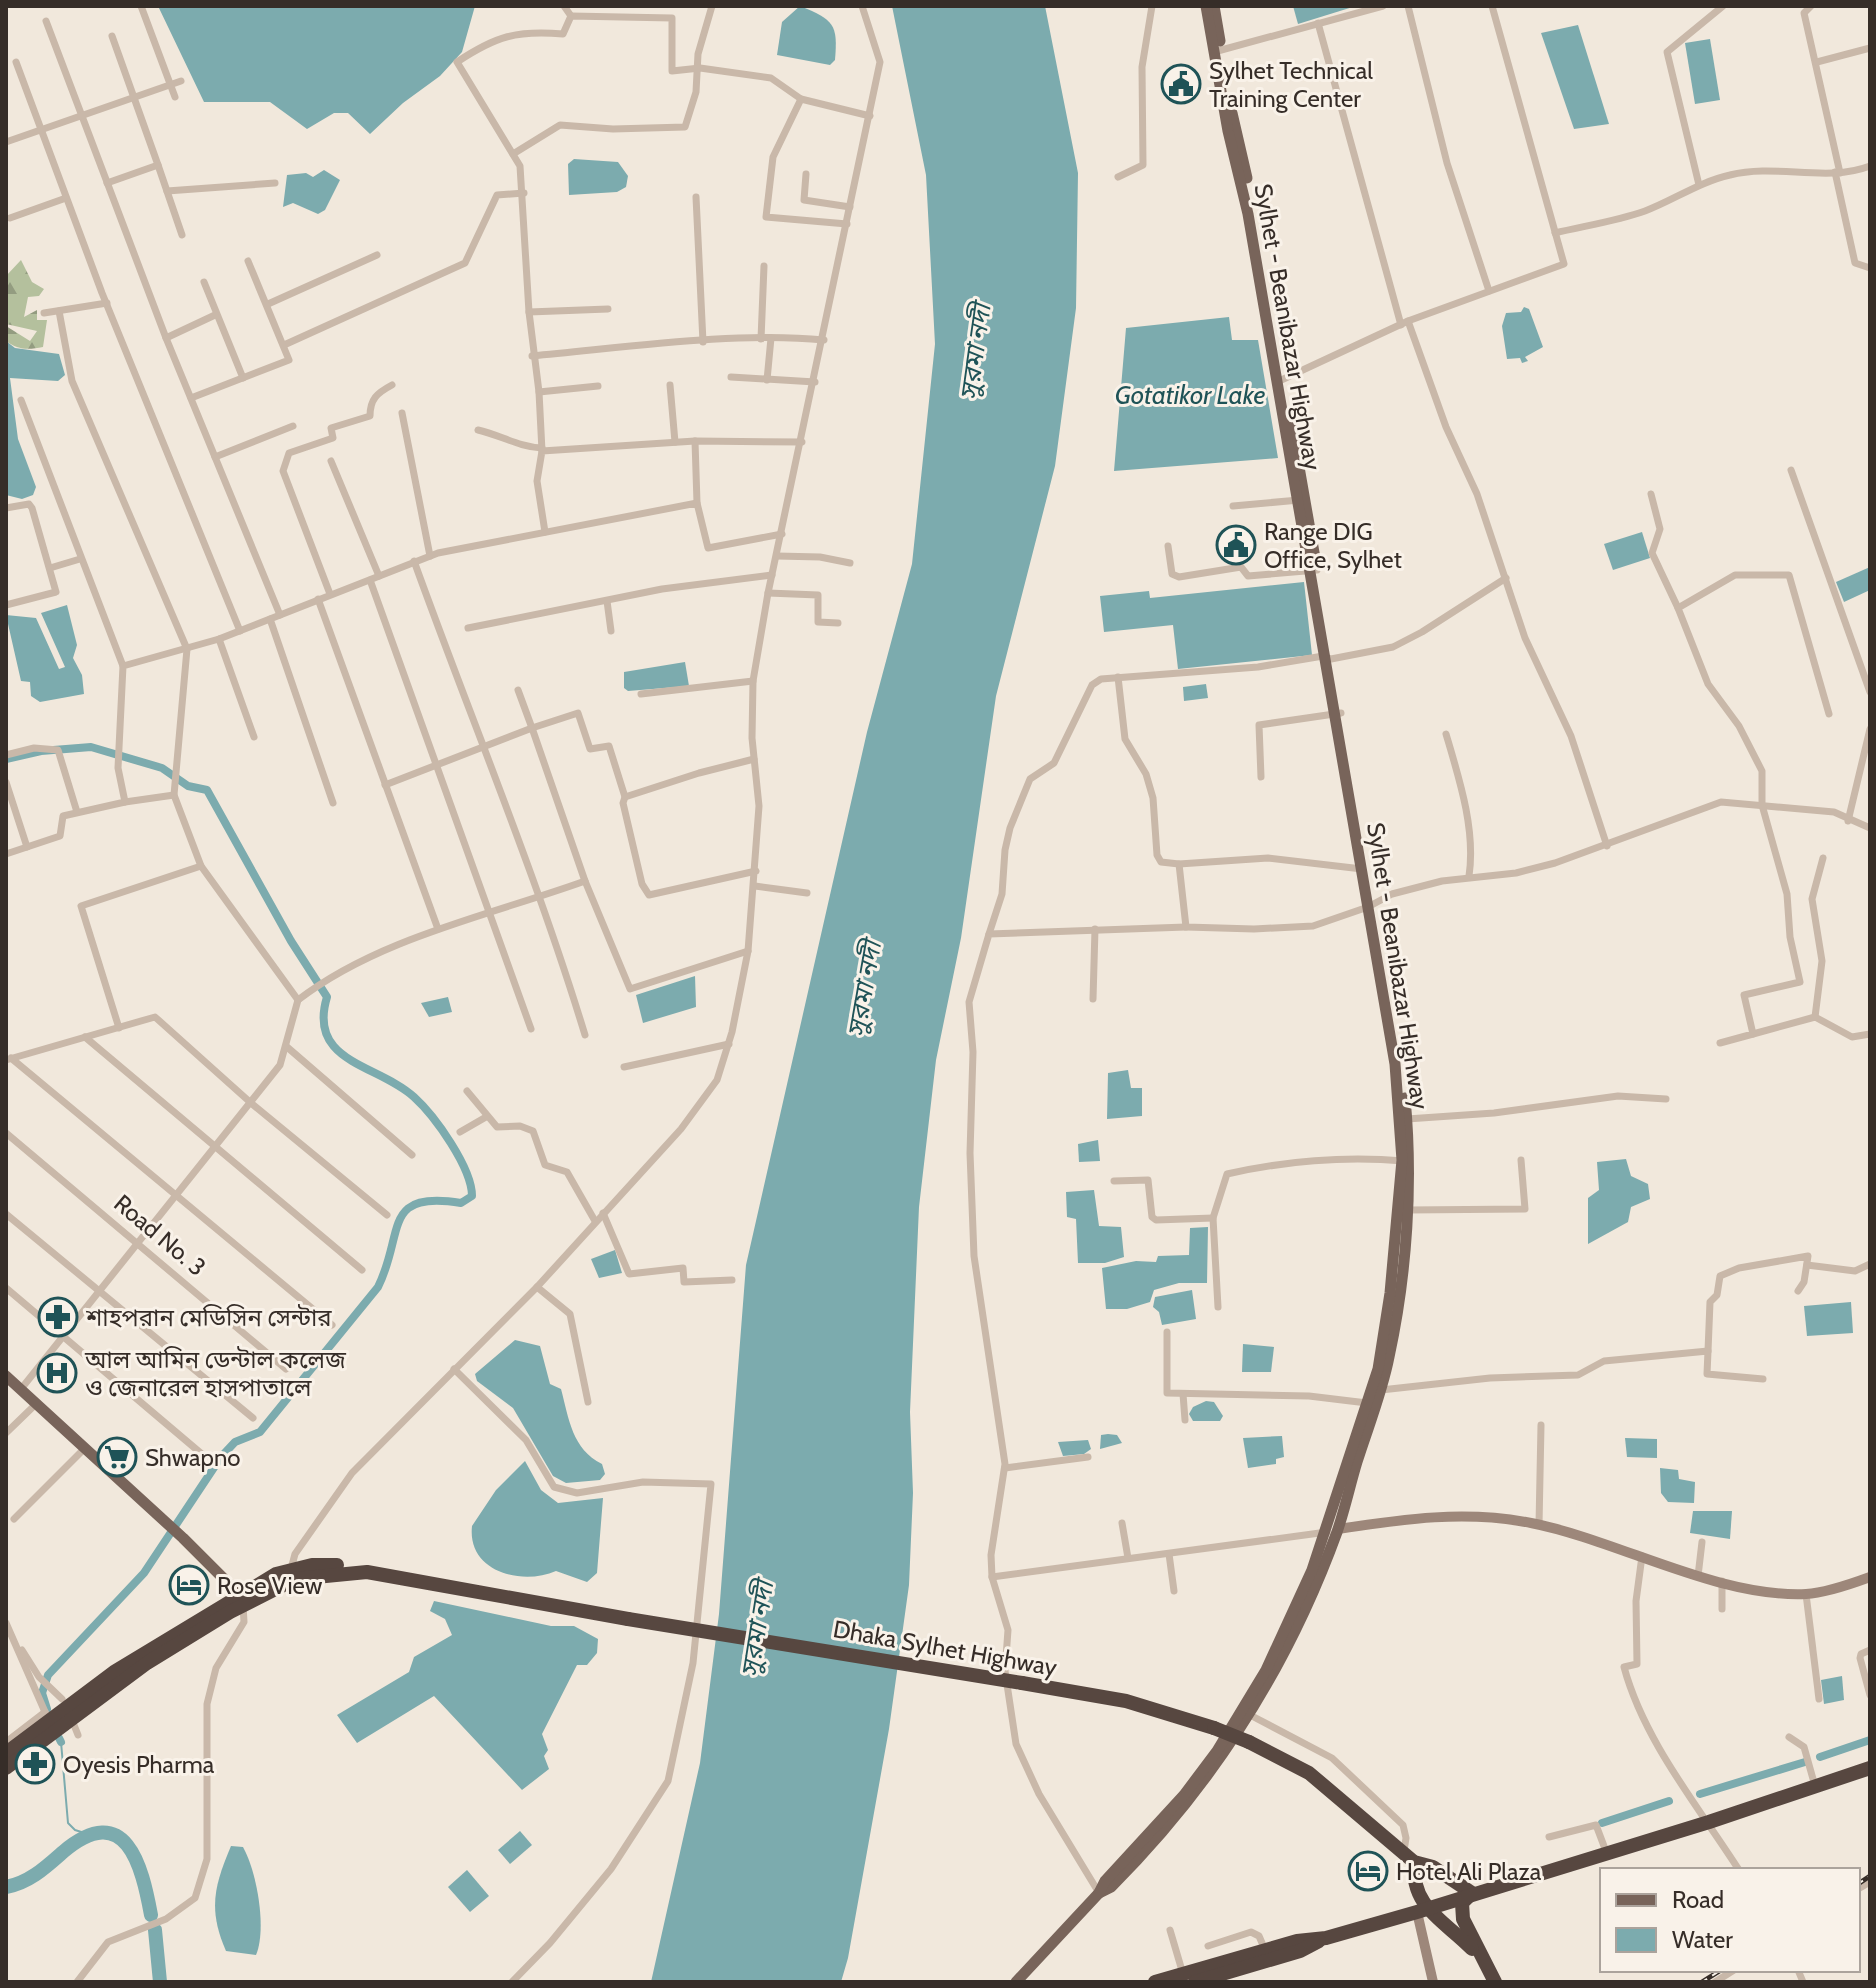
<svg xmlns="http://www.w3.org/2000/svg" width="1876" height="1988" font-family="Cabin,'Noto Sans Bengali',sans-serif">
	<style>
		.forest { fill: url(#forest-firs) }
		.water { fill: #7cabae }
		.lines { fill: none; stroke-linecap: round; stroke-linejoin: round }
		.stream { stroke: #7cabae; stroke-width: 2 }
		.canal { stroke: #7cabae; stroke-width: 8 }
		.river { stroke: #7cabae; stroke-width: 14 }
		.street { stroke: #c9b8a9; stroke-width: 7 }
		.secondary { stroke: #9d877a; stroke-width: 10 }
		.primary { stroke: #78645a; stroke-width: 11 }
		.highway { stroke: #574740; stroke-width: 14 }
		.rail-casing { stroke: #362d28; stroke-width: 5 }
		.rail { stroke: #f9f2e9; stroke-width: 2; stroke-dasharray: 6; stroke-linecap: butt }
		.highway-bridge { stroke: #574740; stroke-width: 14 }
		.labels { text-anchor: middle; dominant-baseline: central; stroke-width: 6; stroke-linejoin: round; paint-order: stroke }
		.poi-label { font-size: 24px; fill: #362d28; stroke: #f9f2e9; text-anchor: start }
		.street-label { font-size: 24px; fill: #362d28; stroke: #f9f2e9 }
		.water-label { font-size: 26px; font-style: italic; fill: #1f5357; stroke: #f9f2e9 }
	</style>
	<defs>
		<pattern id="forest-firs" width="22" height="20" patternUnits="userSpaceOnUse" patternTransform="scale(2)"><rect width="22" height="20" fill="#b4c09d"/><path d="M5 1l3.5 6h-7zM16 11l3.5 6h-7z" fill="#939c80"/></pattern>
	</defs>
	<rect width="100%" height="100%" fill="#f1e8dc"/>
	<path class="forest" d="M21,260L32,282L44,289L39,296L28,297L24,317L37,310V320H47L43,347C28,350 18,350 6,341V326L30,341L37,331L6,324V276Z"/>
	<g class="water">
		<polygon points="158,6 475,6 462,52 440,76 403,103 370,134 348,113 334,113 307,129 270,102 204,102"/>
		<path d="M800,6C834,20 838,24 835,60L830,65L777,55L782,22Z"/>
		<polygon points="892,6 1045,6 1078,173 1076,308 1055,466 996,696 961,938 936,1060 919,1207 910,1412 913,1493 909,1585 889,1729 848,1958 841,1982 651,1982 700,1763 719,1614 746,1265 867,732 912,564 935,344 926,175"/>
		<polygon points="1293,6 1356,6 1298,24"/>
		<polygon points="1578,25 1609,124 1574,129 1541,33"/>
		<polygon points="1710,39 1720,100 1695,104 1685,43"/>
		<polygon points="574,159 618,162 628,176 626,187 617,192 569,195 568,164"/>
		<polygon points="324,170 340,180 325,210 318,214 293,203 283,207 287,175 306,173 313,177"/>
		<polygon points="1524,307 1529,309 1543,347 1525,357 1528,361 1522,363 1520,358 1507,359 1502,326 1506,313 1521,312"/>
		<polygon points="1229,317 1232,340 1258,340 1278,458 1114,471 1126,328"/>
		<polygon points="6,341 15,348 59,354 65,375 58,381 10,378 18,439 36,487 33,495 22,499 6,495"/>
		<polygon points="1642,532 1650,558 1613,570 1604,544"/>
		<polygon points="1870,567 1870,590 1844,602 1836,582"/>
		<polygon points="1304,582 1312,655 1178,669 1173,625 1104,632 1100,596 1149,591 1150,598"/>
		<polygon points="67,605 77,645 73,658 82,675 84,694 40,702 31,696 30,682 21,681 6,615 36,618 59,669 65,667 41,613"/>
		<polygon points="685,662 689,686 628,691 624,688 624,672"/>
		<polygon points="1206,684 1208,698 1184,701 1183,687"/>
		<polygon points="695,976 696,1007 643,1023 636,995"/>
		<polygon points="448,997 452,1012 429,1017 421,1003"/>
		<polygon points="1128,1070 1131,1088 1142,1088 1142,1116 1107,1119 1108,1073"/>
		<polygon points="1098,1140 1100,1161 1079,1162 1078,1144"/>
		<polygon points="1626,1159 1631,1176 1648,1184 1650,1199 1631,1207 1628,1222 1588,1244 1588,1198 1599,1190 1597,1162"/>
		<polygon points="1094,1190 1099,1226 1121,1227 1124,1257 1105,1263 1078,1263 1076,1219 1067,1217 1066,1192"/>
		<polygon points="1208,1227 1207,1283 1179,1283 1154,1290 1150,1302 1127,1309 1106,1309 1102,1268 1136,1261 1156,1262 1158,1256 1189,1255 1190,1228"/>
		<polygon points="615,1250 622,1273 599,1278 591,1259"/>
		<polygon points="1192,1290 1196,1319 1162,1325 1159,1312 1153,1307 1155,1297"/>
		<polygon points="1851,1302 1853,1333 1807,1336 1804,1306"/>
		<path d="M515,1340L540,1346L550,1384L561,1389C569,1419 572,1449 602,1464L605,1474L600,1480L566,1483L553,1476L513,1408L477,1381L475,1374Z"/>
		<polygon points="1243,1344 1274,1347 1271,1372 1242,1372"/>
		<polygon points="1206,1401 1214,1402 1223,1416 1220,1421 1193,1421 1189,1414 1193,1407"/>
		<polygon points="1108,1434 1117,1435 1122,1443 1100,1449 1101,1435"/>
		<polygon points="1282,1436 1284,1457 1276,1459 1276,1464 1248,1468 1243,1438"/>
		<polygon points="1625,1438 1657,1439 1657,1458 1627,1457"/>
		<polygon points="1088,1440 1091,1449 1084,1454 1063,1456 1058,1442"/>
		<path d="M525,1461L541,1490L558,1503L603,1498L597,1573L587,1582L556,1571C522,1586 467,1572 472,1526L496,1490Z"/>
		<polygon points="1660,1468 1678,1470 1679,1479 1695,1482 1694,1503 1668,1502 1661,1493"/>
		<polygon points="1693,1511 1732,1511 1730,1539 1690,1533"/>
		<polygon points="434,1601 551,1626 574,1626 598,1639 597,1653 587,1665 577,1665 542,1734 548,1750 544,1756 549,1769 522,1790 434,1696 357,1743 337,1715 409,1672 414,1657 452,1635 445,1619 430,1611"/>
		<polygon points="1842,1676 1844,1700 1824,1704 1821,1680"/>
		<polygon points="520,1831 532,1845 510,1864 498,1850"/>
		<path d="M231,1846L243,1847C257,1872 267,1929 256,1955L226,1951C208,1910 214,1886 231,1846Z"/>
		<polygon points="467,1870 489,1896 470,1912 448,1887"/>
	</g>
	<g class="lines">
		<polyline class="stream" points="61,1742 68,1823 75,1830 94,1836"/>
		<g class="canal">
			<path d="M6,759L41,751L91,747L162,768L188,786L207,790L291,941L327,997C307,1063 378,1064 414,1097C435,1116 472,1168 472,1196L461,1203C381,1190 405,1233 378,1287L260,1432L235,1442L221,1457L144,1573L48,1675L42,1693L47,1709"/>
			<polyline points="59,1738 61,1742"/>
			<polyline points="1820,1757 1870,1740"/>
			<polyline points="1700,1794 1805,1762"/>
			<polyline points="1602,1823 1669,1801"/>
		</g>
		<g class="river">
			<path d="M6,1887C29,1883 46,1867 63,1852C126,1799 142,1866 151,1915"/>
			<polyline points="155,1930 160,1982"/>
		</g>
		<g class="street">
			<polyline points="141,6 175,97"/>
			<polyline points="564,6 571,16"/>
			<polyline points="1408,6 1447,163 1489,291"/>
			<polyline points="1811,6 1804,13 1840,173"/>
			<polyline points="46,21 166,338 280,615"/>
			<polyline points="1318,23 1401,325"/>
			<polyline points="1214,52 1383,6"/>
			<polyline points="16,62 102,293 240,631"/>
			<polyline points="1817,62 1870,48"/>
			<polyline points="801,99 773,157 766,217 847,224"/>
			<polyline points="6,142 181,81"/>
			<polyline points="513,154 560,125 613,129 685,127 696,92 698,54 712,6"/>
			<polyline points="158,165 182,235"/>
			<polyline points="1835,172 1855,263 1870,268"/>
			<polyline points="806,174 804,200 850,207"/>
			<polyline points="1118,177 1143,165 1142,67 1152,6"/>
			<polyline points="107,183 158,165 112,36"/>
			<polyline points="1699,185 1667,52 1723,6"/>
			<polyline points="167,191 275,183"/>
			<polyline points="696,197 703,342"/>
			<polyline points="10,218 66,198"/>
			<path d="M1555,233C1584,226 1617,221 1645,211C1674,200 1699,182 1730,175C1776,163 1826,183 1870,166"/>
			<polyline points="204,282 243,378"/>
			<polyline points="268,304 377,255"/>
			<polyline points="59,311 72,381 187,649 174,795 201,866 298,1000"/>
			<polyline points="529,312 608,309"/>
			<polyline points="44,313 107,303"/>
			<polyline points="1408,321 1446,427 1477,494 1525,638 1571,736 1607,846"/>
			<polyline points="166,338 215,315"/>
			<polyline points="761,339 764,266"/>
			<polyline points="284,345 465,263 497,195 524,193"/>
			<path d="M532,356C622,348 736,331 824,340"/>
			<polyline points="731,377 815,382"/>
			<polyline points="767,380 771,338"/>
			<polyline points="1277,382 1408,321 1564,264 1492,6"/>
			<polyline points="670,385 675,442"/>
			<polyline points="539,392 598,386"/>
			<polyline points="191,398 289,360 248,261"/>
			<polyline points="21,400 123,666"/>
			<polyline points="402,413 430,556"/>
			<path d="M478,430C500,435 519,447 542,448"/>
			<polyline points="695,441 697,503"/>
			<path d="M542,451L539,392L529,312L520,166L457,62C496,36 517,30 563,34L571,16L672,18V71L700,68L771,78L801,99L870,116"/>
			<polyline points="215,457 293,426"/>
			<polyline points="331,461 379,576"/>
			<polyline points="1791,470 1870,692"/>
			<polyline points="1651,494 1660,529 1652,553 1678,608"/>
			<polyline points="1233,506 1299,500"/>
			<polyline points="6,508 29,504 32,508 56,592 6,605"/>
			<polyline points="545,532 537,481 542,451 695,441 802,442"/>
			<polyline points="1168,546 1172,574 1179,577 1241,567 1248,576 1317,570"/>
			<polyline points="777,556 820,557 850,563"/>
			<path d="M414,561C471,719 536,874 585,1035"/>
			<polyline points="50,568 80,559"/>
			<polyline points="370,580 531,1029"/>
			<polyline points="768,593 818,595 818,622 838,623"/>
			<path d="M330,594L283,471L289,453L333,438L331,428L370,416C370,399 377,393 392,385"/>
			<polyline points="318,599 438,929"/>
			<polyline points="607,601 611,631"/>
			<polyline points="270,619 333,803"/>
			<polyline points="468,628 662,589 772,575"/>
			<polyline points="219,639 254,737"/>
			<polyline points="1118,677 1125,739 1146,774 1153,798 1157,855 1161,862 1179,864 1186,927 1254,929 1313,926 1368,907 1392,894 1442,881 1516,873 1555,863 1721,802 1834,812 1870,828"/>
			<polyline points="518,690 532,728 578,713 590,749 609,746 625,797"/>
			<polyline points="641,694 753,681"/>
			<path d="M1446,734C1459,778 1476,830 1469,876"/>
			<polyline points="6,755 34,748 58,750 77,812"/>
			<polyline points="754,759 699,773 625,797 623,803 642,884 649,895 756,871"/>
			<polyline points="1261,777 1259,725 1341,713"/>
			<polyline points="6,782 27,847"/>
			<polyline points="385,785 532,728 585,881 630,989 748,951"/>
			<polyline points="125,802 174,795"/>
			<polyline points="1848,821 1870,729"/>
			<polyline points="6,854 60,836 63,816 125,802 118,768 123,666 219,639 438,553 697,503 708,548 782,534"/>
			<polyline points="1179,864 1268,858 1362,869"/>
			<polyline points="755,886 807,893"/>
			<polyline points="989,934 1002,894 1005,850 1010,828 1030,779 1054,763 1092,685 1101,679 1258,667 1323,656 1331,659 1393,647 1422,632 1506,578"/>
			<polyline points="1093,999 1095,929"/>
			<polyline points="1815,1017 1822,961 1812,899 1823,858"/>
			<polyline points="119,1028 81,906 201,866"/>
			<polyline points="1753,1034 1815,1017 1852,1037 1870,1034"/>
			<polyline points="85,1037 362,1270"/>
			<polyline points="1720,1043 1753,1034 1744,995 1800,982 1790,937 1787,894 1762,805 1762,771 1739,726 1708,684 1678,608 1735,575 1789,575 1829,714"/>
			<polyline points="287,1047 412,1155"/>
			<polyline points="11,1058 332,1325"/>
			<polyline points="6,1060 155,1017 251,1103 387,1215"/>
			<polyline points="624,1067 729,1044"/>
			<polyline points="467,1091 497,1127 520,1126 533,1131 545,1165 567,1172 595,1221"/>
			<polyline points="1407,1119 1494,1113 1618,1096 1666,1099"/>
			<polyline points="460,1132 486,1117"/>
			<polyline points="6,1133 286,1369"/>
			<polyline points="1114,1181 1148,1180 1152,1217 1156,1220 1213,1218"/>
			<polyline points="1408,1210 1525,1209 1521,1160"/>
			<polyline points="603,1213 629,1274 683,1268 684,1282 732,1280"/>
			<polyline points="6,1214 253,1418"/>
			<polyline points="1807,1265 1855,1271 1870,1264"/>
			<polyline points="537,1287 570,1314 588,1402"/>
			<polyline points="6,1288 203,1455"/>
			<path d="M1218,1307L1213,1218L1227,1174C1285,1161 1345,1156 1404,1161"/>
			<polyline points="1167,1332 1167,1393 1309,1396 1367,1403"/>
			<polyline points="1708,1351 1710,1302 1717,1295 1720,1276 1739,1268 1808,1256 1804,1282 1798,1291"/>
			<polyline points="454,1369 526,1440 554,1487 577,1493 643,1482 711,1484 693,1663 668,1781 611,1869 550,1943 512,1982"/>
			<path d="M21,1389L280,1065L298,1000C378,938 491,915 585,881"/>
			<polyline points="1381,1390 1490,1378 1578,1375 1604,1361 1708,1351 1707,1374 1763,1379"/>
			<polyline points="1183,1394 1185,1420"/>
			<polyline points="6,1433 36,1404"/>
			<polyline points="1005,1468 1088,1457"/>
			<polyline points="14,1519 84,1449"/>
			<polyline points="1122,1523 1128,1558"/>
			<polyline points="1539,1525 1541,1425"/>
			<polyline points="1169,1554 1174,1591"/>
			<path d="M1642,1556L1636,1601L1637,1664L1624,1667C1644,1741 1698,1806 1739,1870"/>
			<polyline points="291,1569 295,1554 352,1473 537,1287 681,1129 717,1080 732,1032 748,951 759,806 752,738 753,681 768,593 880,62 862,6"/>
			<polyline points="1698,1576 1702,1542"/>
			<polyline points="992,1577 1327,1532"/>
			<polyline points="1722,1581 1722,1609"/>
			<polyline points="1806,1594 1819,1699"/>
			<polyline points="6,1623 49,1721"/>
			<polyline points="22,1650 39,1677 62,1699"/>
			<polyline points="1870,1650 1861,1654 1860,1658 1870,1695"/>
			<polyline points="1250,1715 1332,1758 1403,1825 1406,1838 1404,1851"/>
			<polyline points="74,1725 78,1735"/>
			<polyline points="1789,1737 1804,1747 1815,1786"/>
			<polyline points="6,1742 45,1712"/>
			<polyline points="1549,1837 1596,1825 1607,1854"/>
			<polyline points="1858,1889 1870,1882"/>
			<polyline points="1099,1893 1039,1794 1016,1744 1005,1671 1008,1630 992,1577 991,1555 1005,1464 974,1256 970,1153 973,1052 969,1002 989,934 1186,927"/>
			<polyline points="1170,1930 1183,1974"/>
			<polyline points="1208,1946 1251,1932 1259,1936 1265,1950"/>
			<polyline points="1798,1970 1803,1982"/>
			<polyline points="77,1982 108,1942 166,1919 195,1898 207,1859 207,1704 216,1668 244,1622 243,1605"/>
			<polyline points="1715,1982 1734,1970"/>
		</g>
		<g class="secondary">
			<path d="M1338,1529C1403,1519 1466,1510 1531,1523C1618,1540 1717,1598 1806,1594C1826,1593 1851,1584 1870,1577"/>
			<polyline points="1417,1912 1433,1982"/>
		</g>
		<g class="primary">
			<polyline points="1214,6 1220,41"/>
			<polyline points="1232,113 1247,178"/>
			<polyline points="1292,427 1316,564"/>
			<polyline points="6,1376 183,1538 233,1588 241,1603"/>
			<path d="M1099,1893L1111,1887C1212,1786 1288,1667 1337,1532C1345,1509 1350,1485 1357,1462C1368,1427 1382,1393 1389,1357C1407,1274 1413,1183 1405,1098"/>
			<polyline points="1016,1982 1099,1893 1105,1881 1184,1795 1217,1751 1266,1670 1312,1570 1378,1369 1390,1293 1402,1160 1395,1064 1248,214 1228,131 1206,6"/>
		</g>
		<g class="highway">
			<polyline points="1022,1683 1126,1701 1214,1728"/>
			<polyline points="1249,1742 1309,1773 1414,1862 1433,1867 1472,1893 1462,1903 1463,1919 1495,1982"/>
			<polyline points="6,1753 114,1672 276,1574 312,1565 337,1565"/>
			<polyline points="6,1768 147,1663 230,1612 295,1579 367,1572 628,1619"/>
			<path d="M1414,1862C1411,1908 1444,1920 1472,1949"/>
			<polyline points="1155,1982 1297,1941 1326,1938 1417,1912 1709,1822 1870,1768"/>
			<polyline points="1195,1982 1300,1951 1319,1941"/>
		</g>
		<g class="rail-casing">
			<g id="rail">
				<polyline points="1858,1884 1870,1876"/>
				<polyline points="1702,1982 1721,1970"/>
			</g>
		</g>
		<use href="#rail" class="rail"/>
		<g class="highway-bridge">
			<polyline points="628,1619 1022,1683"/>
			<polyline points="1214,1728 1249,1742"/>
		</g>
	</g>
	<defs>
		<g id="civic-ring" transform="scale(2)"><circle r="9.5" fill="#f9f2e9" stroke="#1f5357" stroke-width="1.5"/><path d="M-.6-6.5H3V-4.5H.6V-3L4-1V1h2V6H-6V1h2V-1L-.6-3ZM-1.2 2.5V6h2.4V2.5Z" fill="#1f5357"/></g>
		<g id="pharmacy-ring" transform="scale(2)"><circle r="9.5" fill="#f9f2e9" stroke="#1f5357" stroke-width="1.5"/><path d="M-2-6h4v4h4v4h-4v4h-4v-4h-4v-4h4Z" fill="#1f5357"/></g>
		<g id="hospital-ring" transform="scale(2)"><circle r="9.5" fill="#f9f2e9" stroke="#1f5357" stroke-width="1.5"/><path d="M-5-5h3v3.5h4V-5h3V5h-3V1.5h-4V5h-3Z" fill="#1f5357"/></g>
		<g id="supermarket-ring" transform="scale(2)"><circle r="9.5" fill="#f9f2e9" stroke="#1f5357" stroke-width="1.5"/><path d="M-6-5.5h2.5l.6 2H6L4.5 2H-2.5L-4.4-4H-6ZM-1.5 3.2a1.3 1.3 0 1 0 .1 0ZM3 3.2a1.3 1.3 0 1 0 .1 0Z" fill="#1f5357"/></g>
		<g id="hotel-ring" transform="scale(2)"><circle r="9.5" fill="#f9f2e9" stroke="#1f5357" stroke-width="1.5"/><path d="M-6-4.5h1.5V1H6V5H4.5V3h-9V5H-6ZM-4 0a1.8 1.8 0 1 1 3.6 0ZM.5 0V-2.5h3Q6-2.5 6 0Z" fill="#1f5357"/></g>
	</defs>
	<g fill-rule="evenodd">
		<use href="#civic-ring" x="1181" y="84"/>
		<use href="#civic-ring" x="1236" y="545"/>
		<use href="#pharmacy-ring" x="58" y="1317"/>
		<use href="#hospital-ring" x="57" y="1373"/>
		<use href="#supermarket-ring" x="117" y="1457"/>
		<use href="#hotel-ring" x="189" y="1585"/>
		<use href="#pharmacy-ring" x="35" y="1764"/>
		<use href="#hotel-ring" x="1368" y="1871"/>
	</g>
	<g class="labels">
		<g class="poi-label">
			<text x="1209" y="70">Sylhet Technical<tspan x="1209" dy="28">Training Center</tspan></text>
			<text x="1264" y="531">Range DIG<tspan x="1264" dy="28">Office, Sylhet</tspan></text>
			<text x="86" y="1317">শাহপরান মেডিসিন সেন্টার</text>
			<text x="85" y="1359">আল আমিন ডেন্টাল কলেজ<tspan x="85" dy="28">ও জেনারেল হাসপাতালে</tspan></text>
			<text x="145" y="1457">Shwapno</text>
			<text x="217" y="1585">Rose View</text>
			<text x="63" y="1764">Oyesis Pharma</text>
			<text x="1396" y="1871">Hotel Ali Plaza</text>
		</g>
		<g class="street-label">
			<text transform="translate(1288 327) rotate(80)">Sylhet - Beanibazar Highway</text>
			<text transform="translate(1398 966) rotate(81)">Sylhet - Beanibazar Highway</text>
			<text transform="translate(160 1235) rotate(40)">Road No. 3</text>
			<text transform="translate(945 1648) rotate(10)">Dhaka Sylhet Highway</text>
		</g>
		<g class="water-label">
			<text transform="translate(975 352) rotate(-82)">সুরমা নদী</text>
			<text x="1190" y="395">Gotatikor Lake</text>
			<text transform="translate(864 989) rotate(-80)">সুরমা নদী</text>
			<text transform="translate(757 1629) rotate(-81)">সুরমা নদী</text>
		</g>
	</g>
	<rect width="1876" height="1988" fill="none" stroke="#362d28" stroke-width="16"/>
	<rect x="1600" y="1868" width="260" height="104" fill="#f9f2e9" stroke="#aba39c" stroke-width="2"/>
	<rect x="1616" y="1894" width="40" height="12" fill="#78645a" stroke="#aba39c" stroke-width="2"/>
	<text x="1672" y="1908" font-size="24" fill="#362d28">Road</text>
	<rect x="1616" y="1928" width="40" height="24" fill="#7cabae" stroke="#aba39c" stroke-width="2"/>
	<text x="1672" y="1948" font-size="24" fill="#362d28">Water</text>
</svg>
